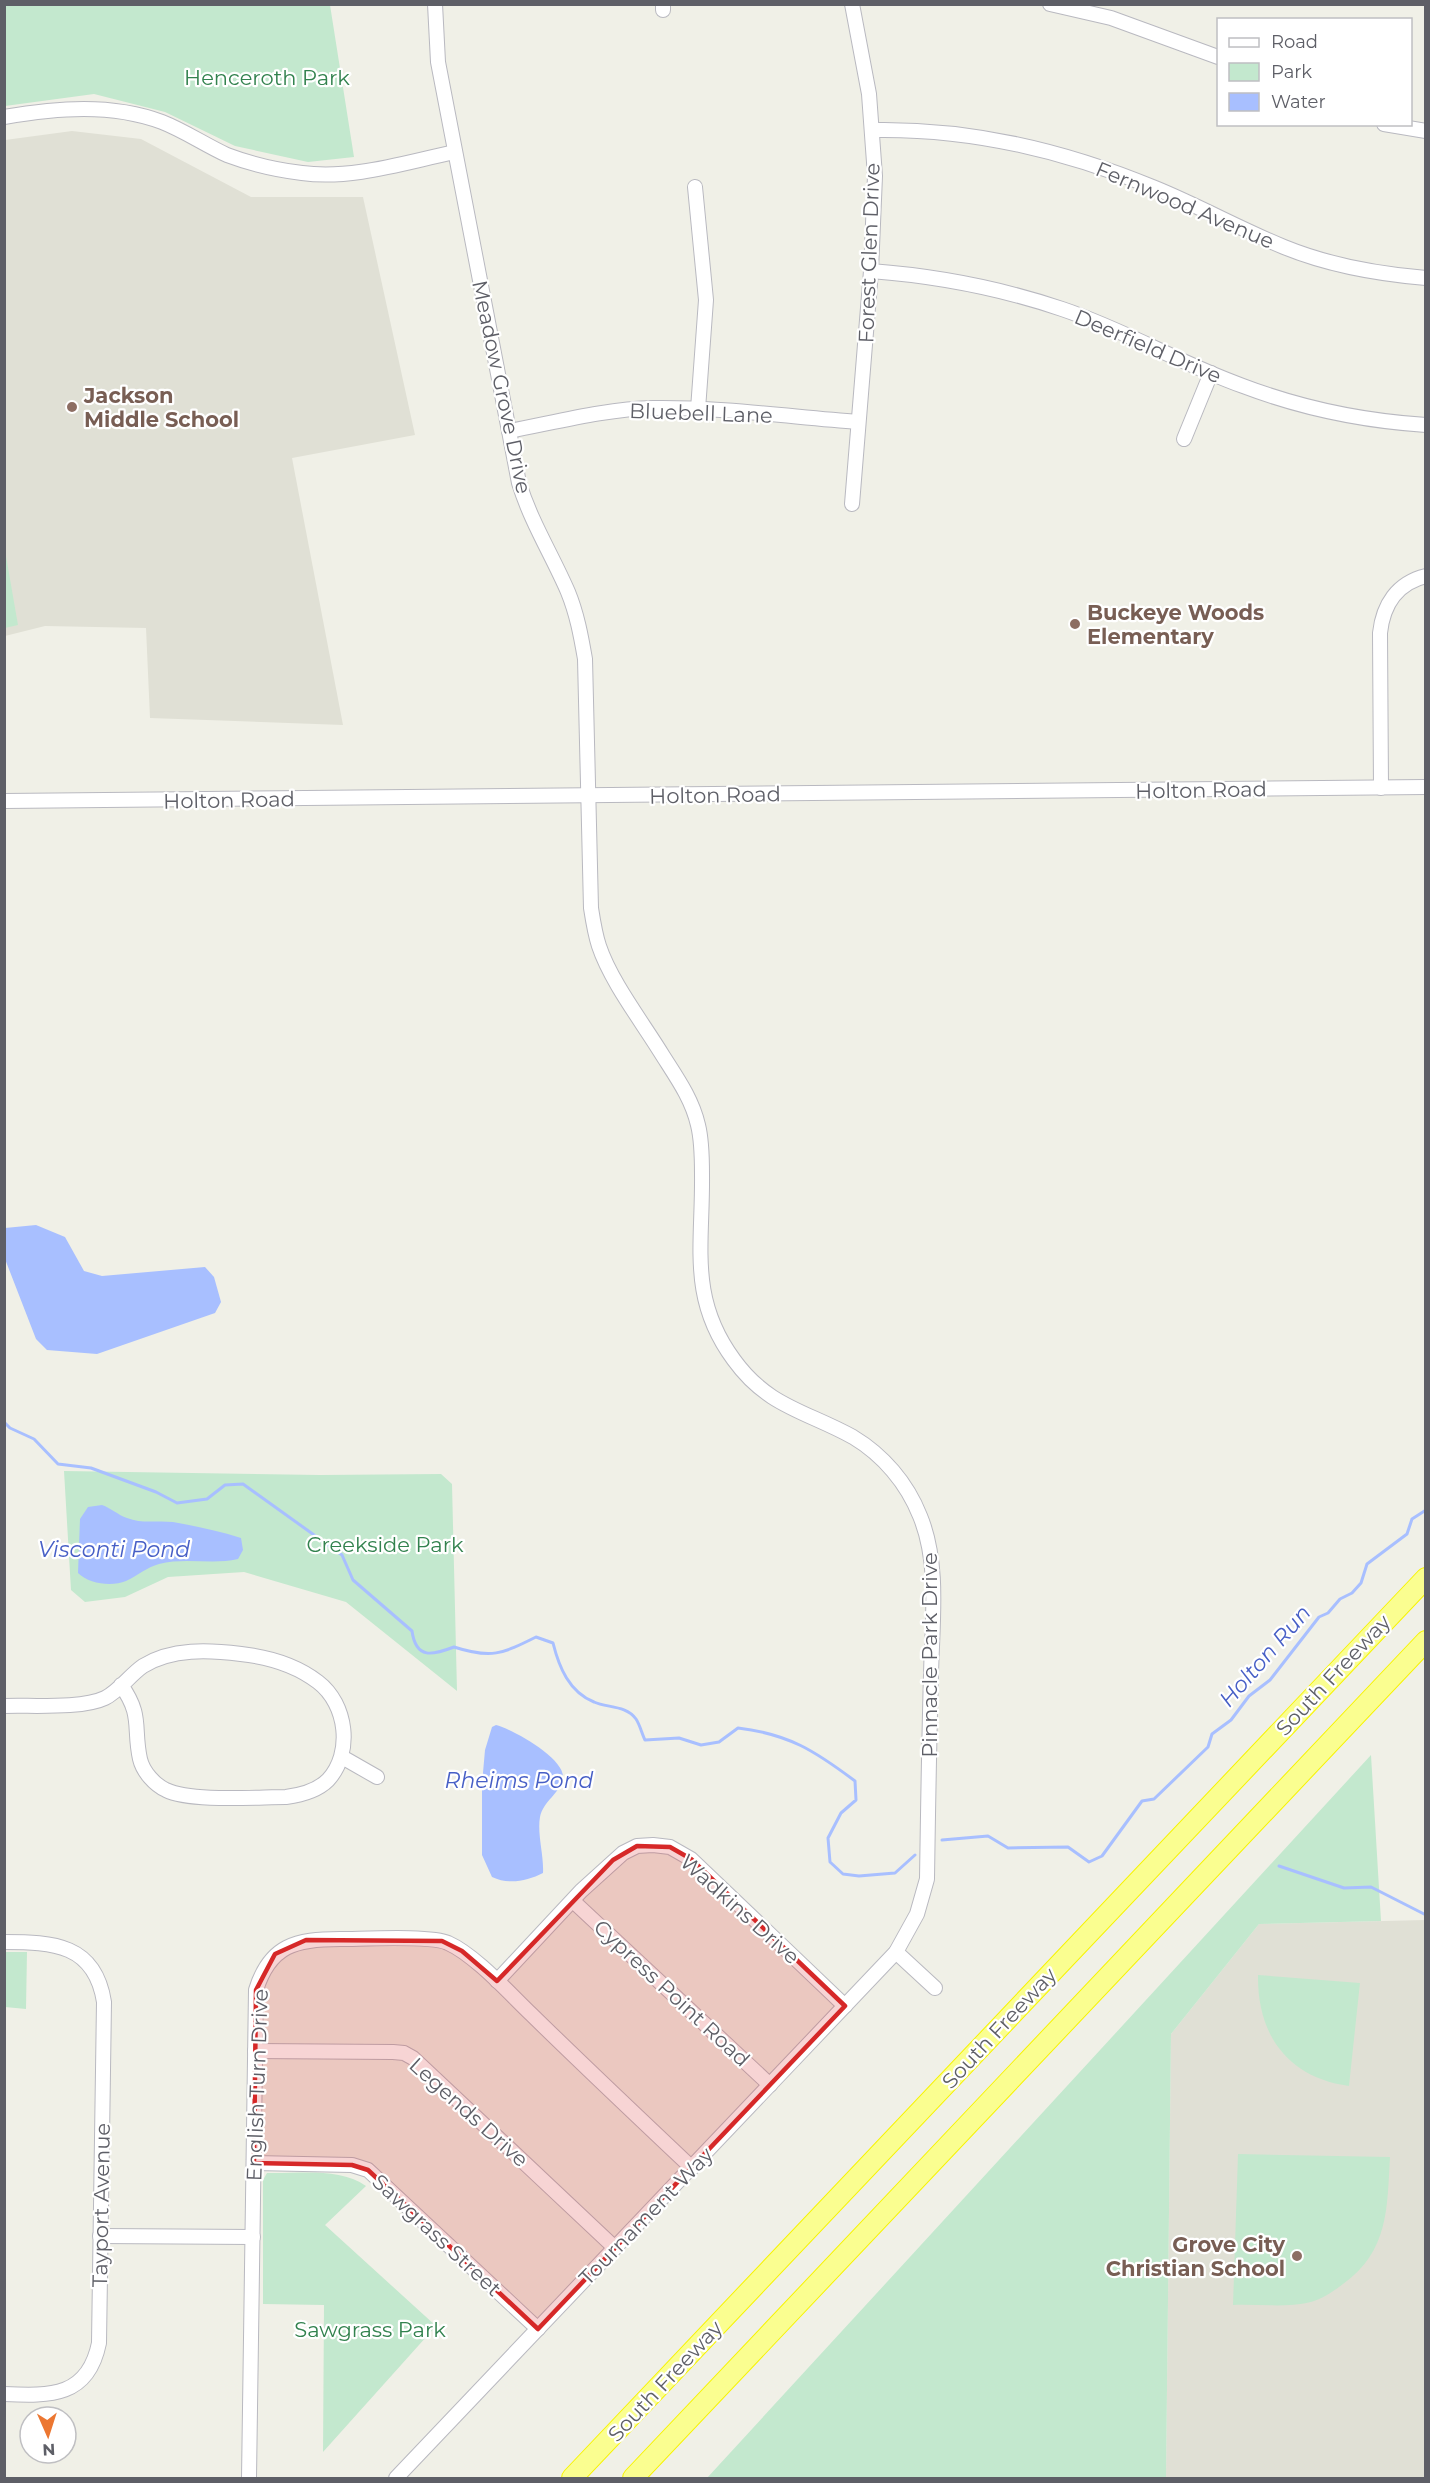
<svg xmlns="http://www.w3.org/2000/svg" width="1430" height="2483" font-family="Montserrat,sans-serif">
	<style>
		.education { fill: #e0e0d5 }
		.green { fill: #c3e8ce }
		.water { fill: #a8bfff }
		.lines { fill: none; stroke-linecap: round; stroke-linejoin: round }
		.stream { stroke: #a8bfff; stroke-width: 3 }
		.minor-casing { stroke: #b9b9c0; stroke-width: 16 }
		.highway-casing { stroke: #f7f400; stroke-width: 22 }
		.minor { stroke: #fff; stroke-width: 14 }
		.highway { stroke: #fafe90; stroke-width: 20 }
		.marked { fill: #d62828; fill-opacity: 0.2; stroke: #d62828; stroke-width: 4.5; stroke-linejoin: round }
		.education-dot { fill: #8d6e63; stroke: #fff; stroke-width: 2 }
		.labels { text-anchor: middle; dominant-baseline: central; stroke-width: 4.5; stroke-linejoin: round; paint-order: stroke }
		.park-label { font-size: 21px; fill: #32824e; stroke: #fff }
		.street-label { font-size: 21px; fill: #5e5f67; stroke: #fff }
		.education-label { font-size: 21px; font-weight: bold; fill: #785e54; stroke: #fff; text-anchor: start }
		.water-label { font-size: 22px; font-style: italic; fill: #475fc6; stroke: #fff }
	</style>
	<rect width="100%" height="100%" fill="#f0f0e7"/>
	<g class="education">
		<polygon points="72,131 141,139 251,197 363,197 415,435 292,458 343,725 150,718 146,628 45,626 5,636 5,140"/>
		<polygon points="1425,1920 1425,2478 1166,2478 1171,2034 1259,1924"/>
	</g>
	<g class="green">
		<polygon points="4,5 330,5 354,157 308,162 235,146 165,112 94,94 5,106"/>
		<polygon points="5,550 18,625 5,628 4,628"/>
		<polygon points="64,1471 320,1475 441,1474 452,1484 457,1691 346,1602 244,1572 168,1577 125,1597 85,1602 71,1590"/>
		<polygon points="1371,1755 1381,1921 1259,1924 1171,2034 1166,2478 707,2478"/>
		<polygon points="5,1952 27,1952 26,2009 5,2007"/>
		<path d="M1258,1975L1360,1983L1349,2086C1288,2078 1257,2035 1258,1975Z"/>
		<path d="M1238,2154L1390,2157C1387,2208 1389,2251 1343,2284C1334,2291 1322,2299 1311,2302C1287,2308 1258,2304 1233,2305Z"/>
		<path d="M267,2173C299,2174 339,2167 366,2186L325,2225L436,2326L323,2452L324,2305L263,2304V2180Z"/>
	</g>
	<g class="water">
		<polygon points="36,1225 65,1237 84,1271 102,1276 205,1267 214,1277 221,1302 215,1313 97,1354 47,1350 36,1339 5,1259 5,1228"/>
		<path d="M102,1505C111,1508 118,1515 127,1518C142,1524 157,1520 173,1522C196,1526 219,1531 241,1538L243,1550L238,1559C212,1565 185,1557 159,1564C147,1567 137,1576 126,1581C112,1587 89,1584 78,1573L80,1519L88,1507Z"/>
		<path d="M496,1725C512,1729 564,1758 563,1777C561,1793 543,1801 540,1817C537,1834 544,1855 543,1873C527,1881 509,1885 492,1877L482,1855V1784L485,1750L492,1727Z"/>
	</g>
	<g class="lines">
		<g class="stream">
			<path d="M4,1422L10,1428L34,1439L58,1464L91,1468L156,1492L177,1503L207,1499L225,1485L243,1484L342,1555L353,1580L412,1631C416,1660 433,1655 454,1647C491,1659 502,1654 536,1637L553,1643C559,1667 569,1692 594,1702C607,1708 626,1705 636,1719C640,1725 642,1734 645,1740L679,1738L701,1745L719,1742L738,1728C789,1734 815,1751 855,1781L856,1800L841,1813L828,1838L830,1862L843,1874L859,1876L895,1873L915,1855"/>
			<polyline points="942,1840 988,1836 1008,1848 1068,1847 1089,1862 1102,1856 1142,1801 1154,1799 1208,1747 1212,1734 1231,1720 1249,1696 1270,1680 1319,1617 1328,1613 1340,1599 1352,1593 1361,1583 1367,1564 1407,1534 1412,1519 1426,1510"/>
			<polyline points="1279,1866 1344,1888 1371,1887 1426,1915"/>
		</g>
		<g class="minor-casing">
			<g id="minor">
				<polyline points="663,4 663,10"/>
				<polyline points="852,4 869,94 875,176 871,271 852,504"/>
				<polyline points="1050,4 1111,18 1218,57"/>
				<path d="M4,117C57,108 111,103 162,122C185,131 205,145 227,155C251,164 277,170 302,173C352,180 406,162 455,152"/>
				<polyline points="1384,124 1426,131"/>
				<path d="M872,130C969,128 1066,151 1155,188C1199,206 1240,229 1284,247C1328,265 1378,274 1426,278"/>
				<polyline points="695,187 706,300 698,409"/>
				<path d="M871,271C937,276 1000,288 1062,309C1125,330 1181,364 1243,386C1301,408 1364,421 1426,425"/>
				<path d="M509,431C557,422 605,409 653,408C721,407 791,417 858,422"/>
				<polyline points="1184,439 1211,373"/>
				<path d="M1381,788L1380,633C1383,605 1397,583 1426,576"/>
				<polyline points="4,801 1426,787"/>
				<path d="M4,1706C31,1705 82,1709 105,1698C119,1691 130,1675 143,1666C172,1648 209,1650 241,1654C268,1657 296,1665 318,1682C347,1704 353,1753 328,1780C317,1791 301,1795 286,1797C257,1797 190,1802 166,1790C155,1785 143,1772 140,1759C133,1727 143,1716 121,1685"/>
				<polyline points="342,1757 377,1777"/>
				<polyline points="573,1901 770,2085"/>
				<path d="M4,1942C53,1942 95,1944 104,2002L99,2343C88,2397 51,2396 4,2394"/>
				<polyline points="896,1952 935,1988"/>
				<polyline points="497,1981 581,1891 623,1853 637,1846 653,1845 670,1847 691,1859 845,2006"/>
				<polyline points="255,2051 393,2052 404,2053 413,2058 615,2248"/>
				<polyline points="254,2163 352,2165 368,2170 538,2329"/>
				<polyline points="100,2236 253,2237"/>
				<path d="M249,2478L256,1990C270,1945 296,1939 340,1939C362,1939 432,1935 448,1943C475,1955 509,1993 531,2014C584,2066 638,2117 692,2168"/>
				<path d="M396,2478L896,1952L917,1914L927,1879C928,1811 929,1743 931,1675C932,1623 940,1564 920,1516C907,1483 883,1455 853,1437C806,1411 768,1407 734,1360C688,1298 703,1245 702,1174C702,1158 702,1141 698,1125C692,1099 677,1078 663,1056C643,1023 611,982 599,946C595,934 593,921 591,908L585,659C581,636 577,614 568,592C552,555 531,522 519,483L438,62L435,4"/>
			</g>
		</g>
		<g class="highway-casing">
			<g id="highway">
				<polyline points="572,2478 1426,1578"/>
				<polyline points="633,2478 1426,1641"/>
			</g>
		</g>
		<use href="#minor" class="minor"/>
		<use href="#highway" class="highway"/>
	</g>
	<path class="marked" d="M637,1846L670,1847L691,1859L845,2006L538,2329L368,2170L352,2165L254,2163L256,1990L275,1954L306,1940L442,1941L462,1951L497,1981L613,1860Z"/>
	<g class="education-dot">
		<circle cx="72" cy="407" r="6"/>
		<circle cx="1075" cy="624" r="6"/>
		<circle cx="1297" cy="2256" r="6"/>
	</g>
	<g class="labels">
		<g class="park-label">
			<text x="267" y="77">Henceroth Park</text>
			<text x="385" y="1544">Creekside Park</text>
			<text x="370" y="2329">Sawgrass Park</text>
		</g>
		<g class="street-label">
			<text transform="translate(1185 205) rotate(23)">Fernwood Avenue</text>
			<text transform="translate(869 253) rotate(-88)">Forest Glen Drive</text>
			<text transform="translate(1148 346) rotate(23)">Deerfield Drive</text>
			<text transform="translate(502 387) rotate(78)">Meadow Grove Drive</text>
			<text transform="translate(701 413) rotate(2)">Bluebell Lane</text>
			<text transform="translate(1201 790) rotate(-1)">Holton Road</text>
			<text transform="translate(715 795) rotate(-1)">Holton Road</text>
			<text transform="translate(229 800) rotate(-1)">Holton Road</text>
			<text transform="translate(929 1655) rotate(-90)">Pinnacle Park Drive</text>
			<text transform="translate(1333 1675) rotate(-47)">South Freeway</text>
			<text transform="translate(740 1909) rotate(42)">Wadkins Drive</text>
			<text transform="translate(672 1993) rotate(43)">Cypress Point Road</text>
			<text transform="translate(999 2028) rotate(-47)">South Freeway</text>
			<text transform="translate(257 2085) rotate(-88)">English Turn Drive</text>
			<text transform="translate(469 2112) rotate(42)">Legends Drive</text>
			<text transform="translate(101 2205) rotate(-89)">Tayport Avenue</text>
			<text transform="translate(646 2216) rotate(-46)">Tournament Way</text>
			<text transform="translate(437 2235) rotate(43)">Sawgrass Street</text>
			<text transform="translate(665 2381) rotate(-47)">South Freeway</text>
		</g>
		<g class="education-label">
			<text x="84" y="395">Jackson<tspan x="84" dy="24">Middle School</tspan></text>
			<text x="1087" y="612">Buckeye Woods<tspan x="1087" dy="24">Elementary</tspan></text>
			<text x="1285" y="2244" text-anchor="end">Grove City<tspan x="1285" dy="24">Christian School</tspan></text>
		</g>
		<g class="water-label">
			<text x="114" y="1549">Visconti Pond</text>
			<text transform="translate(1265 1656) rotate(-49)">Holton Run</text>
			<text x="519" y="1780">Rheims Pond</text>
		</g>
	</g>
	<rect width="1430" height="2483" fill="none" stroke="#5e5f67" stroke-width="12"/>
	<rect x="1217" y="18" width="195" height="108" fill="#ffffff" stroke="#bfbfc2" stroke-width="1.5"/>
	<rect x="1229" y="38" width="30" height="9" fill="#ffffff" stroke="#bfbfc2" stroke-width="1.5"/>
	<text x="1271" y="48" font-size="18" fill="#5e5f67">Road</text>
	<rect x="1229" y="63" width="30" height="18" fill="#c3e8ce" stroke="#bfbfc2" stroke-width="1.5"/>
	<text x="1271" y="78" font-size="18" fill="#5e5f67">Park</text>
	<rect x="1229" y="93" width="30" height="18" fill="#a8bfff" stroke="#bfbfc2" stroke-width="1.5"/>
	<text x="1271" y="108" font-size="18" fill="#5e5f67">Water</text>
	<g transform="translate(48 2435) rotate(177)"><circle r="28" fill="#ffffff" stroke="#bfbfc2" stroke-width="1.5"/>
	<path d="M0-4.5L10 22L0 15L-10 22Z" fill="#ec7731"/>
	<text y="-9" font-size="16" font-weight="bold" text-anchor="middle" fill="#5e5f67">N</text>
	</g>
</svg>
